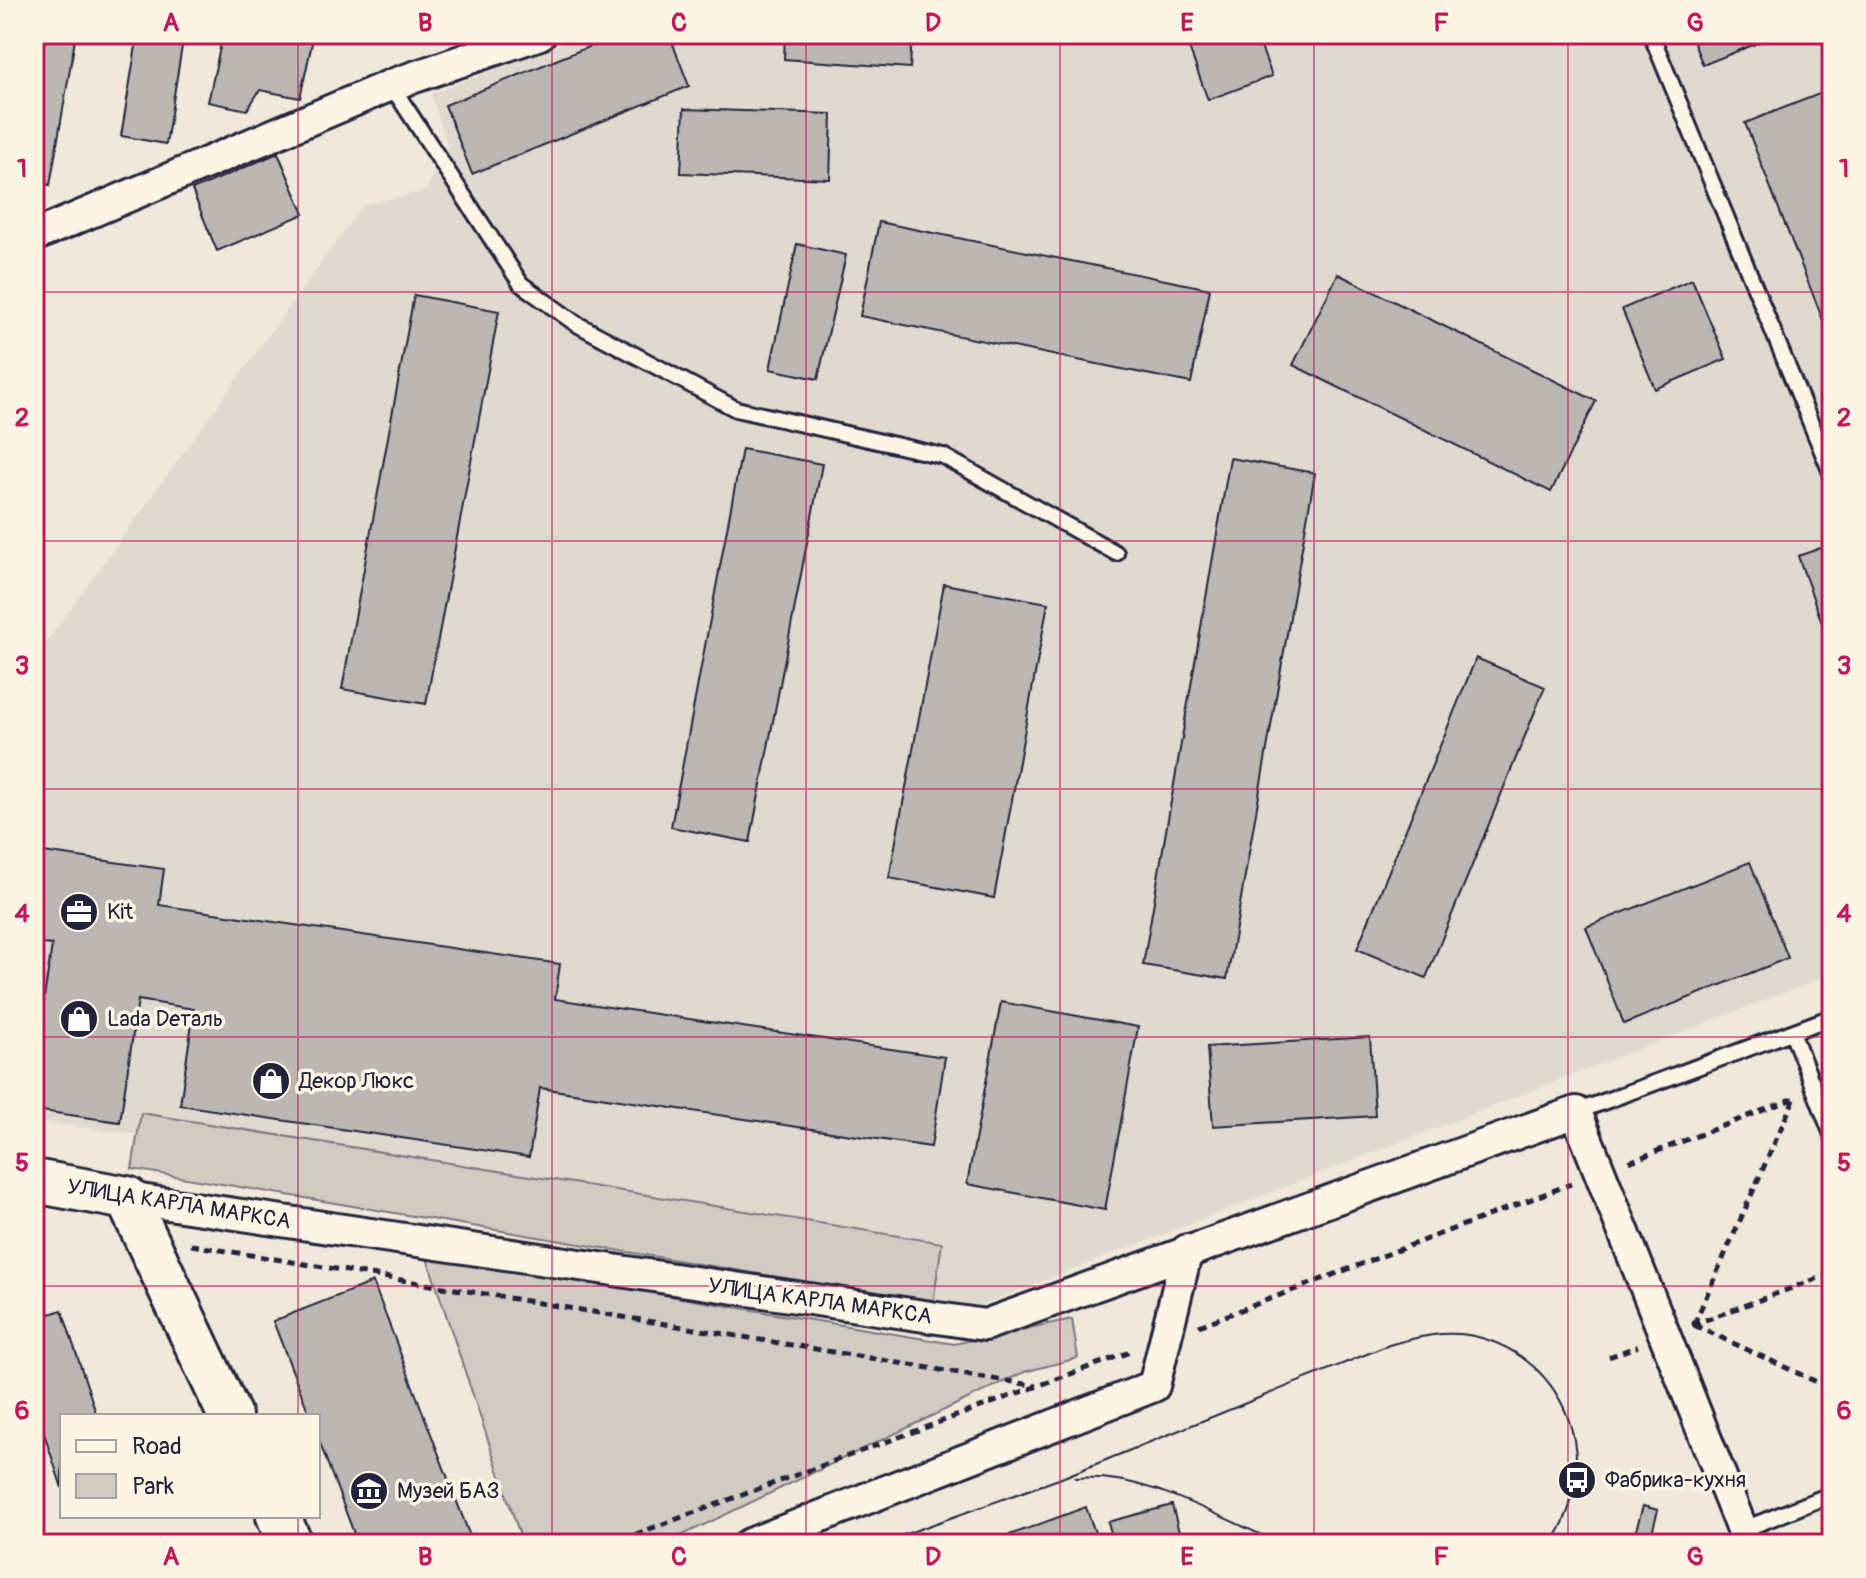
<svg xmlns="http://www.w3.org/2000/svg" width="1866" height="1578" font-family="Pangolin,sans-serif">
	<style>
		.built { fill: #e0d9cf }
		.green { fill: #d1cbc3; stroke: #7a767f; stroke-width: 2 }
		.building { fill: #bcb7b3; stroke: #22223b; stroke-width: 2 }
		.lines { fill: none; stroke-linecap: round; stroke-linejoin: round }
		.lane-casing { stroke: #22223b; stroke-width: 20 }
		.street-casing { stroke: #22223b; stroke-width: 36 }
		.secondary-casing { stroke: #22223b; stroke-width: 48 }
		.path { stroke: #22223b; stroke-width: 5; stroke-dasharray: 8 6; stroke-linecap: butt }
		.lane { stroke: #fcf5e5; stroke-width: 14 }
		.street { stroke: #fcf5e5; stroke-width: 30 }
		.secondary { stroke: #fcf5e5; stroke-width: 42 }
		.tram { stroke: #22223b; stroke-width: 2 }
		.grid { fill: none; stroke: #c2185b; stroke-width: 2; stroke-opacity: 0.55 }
		.labels { text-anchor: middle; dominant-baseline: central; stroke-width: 7; stroke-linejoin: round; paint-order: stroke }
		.poi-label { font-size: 22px; fill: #22223b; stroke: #fcf5e5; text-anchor: start }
		.street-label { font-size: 22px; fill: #22223b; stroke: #fcf5e5 }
		.neatline { fill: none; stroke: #c2185b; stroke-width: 3 }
		.grid-label { font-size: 26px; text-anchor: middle; font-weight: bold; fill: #c2185b }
	</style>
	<rect width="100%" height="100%" fill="#efe8db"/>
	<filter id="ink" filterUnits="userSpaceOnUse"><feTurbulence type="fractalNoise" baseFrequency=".0125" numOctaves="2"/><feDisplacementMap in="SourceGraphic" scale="16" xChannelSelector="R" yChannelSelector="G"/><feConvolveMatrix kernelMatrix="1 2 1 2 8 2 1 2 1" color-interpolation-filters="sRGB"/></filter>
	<g filter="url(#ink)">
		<polygon class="built" points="585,34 1832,34 1832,974 971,1309 933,1303 942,1244 141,1114 136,1134 34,1121 37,655 363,205 425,191 448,147 431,94"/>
		<g class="green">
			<polygon points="141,1113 942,1243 933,1303 132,1169"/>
			<polygon points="426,1255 954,1344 1072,1319 1078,1358 1024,1372 664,1544 523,1544"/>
		</g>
		<g class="building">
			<polygon points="34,34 76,34 50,185 34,182"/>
			<polygon points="138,34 184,34 166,144 121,136"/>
			<polygon points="223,34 314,34 300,98 260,90 247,110 208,102"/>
			<polygon points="620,34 669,34 689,86 472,174 445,105"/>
			<polygon points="785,34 912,34 910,68 784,59"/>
			<polygon points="1184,34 1256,34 1272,76 1208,100"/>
			<polygon points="1690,34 1780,34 1703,65"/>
			<polygon points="1819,34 1832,34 1832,70"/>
			<polygon points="1827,91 1832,104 1832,343 1745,123"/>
			<polygon points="684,109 832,114 830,179 681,173"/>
			<polygon points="278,153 304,214 217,251 192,190"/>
			<polygon points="879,222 1210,289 1191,383 860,316"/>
			<polygon points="797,244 846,255 818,379 770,369"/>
			<polygon points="1338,274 1596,401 1551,492 1293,365"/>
			<polygon points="1692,279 1726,359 1655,389 1622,309"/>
			<polygon points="414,295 499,311 426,704 342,689"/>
			<polygon points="742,449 822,464 750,842 671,827"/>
			<polygon points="1230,458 1315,473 1227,979 1143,965"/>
			<polygon points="1832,544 1832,651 1798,556"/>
			<polygon points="944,584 1048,603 994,898 889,878"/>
			<polygon points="1476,658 1545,687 1426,978 1357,949"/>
			<polygon points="36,851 164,869 159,905 560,964 555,999 945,1057 931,1147 540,1088 529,1157 180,1105 194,1009 138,1000 120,1122 34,1110 34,1064 52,945 34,943"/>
			<polygon points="1750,862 1788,958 1624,1024 1586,927"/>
			<polygon points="1001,1002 1138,1027 1105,1210 967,1184"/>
			<polygon points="1370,1037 1375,1116 1213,1126 1207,1047"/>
			<polygon points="373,1282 473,1544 358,1544 318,1438 318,1416 310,1416 273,1321"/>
			<polygon points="62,1310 97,1416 62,1416 62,1488 34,1403 34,1319"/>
			<polygon points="1172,1505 1182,1544 1114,1544 1108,1522"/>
			<polygon points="1643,1506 1658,1510 1649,1544 1632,1544"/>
			<polygon points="1086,1507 1099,1544 985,1544"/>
		</g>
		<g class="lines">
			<g class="lane-casing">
				<g id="lane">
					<polyline points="1651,34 1832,475"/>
					<polyline points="391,85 521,284 575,323 736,409 943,456 1116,553"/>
					<polyline points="1792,1032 1832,1135"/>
					<polyline points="1576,1112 1832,1017"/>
					<polyline points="1742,1530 1832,1494"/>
				</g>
			</g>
			<g class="street-casing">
				<g id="street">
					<polyline points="34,236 391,85 540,34"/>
					<polyline points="127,1198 985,1325 1576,1112 1742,1530"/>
					<polyline points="750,1544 1154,1386 1187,1250"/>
				</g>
			</g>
			<g class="secondary-casing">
				<g id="secondary">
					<polyline points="34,1181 127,1198 230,1416"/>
					<polyline points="278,1516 291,1544"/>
				</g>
			</g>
			<g class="path">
				<polyline points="1629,1162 1795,1098"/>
				<polyline points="191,1245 1037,1386"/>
				<polyline points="1694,1324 1794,1099"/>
				<polyline points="1692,1325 1832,1273"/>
				<polyline points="1694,1325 1832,1389"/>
				<polyline points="1199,1326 1571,1184"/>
				<polyline points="1609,1357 1638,1346"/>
				<polyline points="609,1544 1130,1352"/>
			</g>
			<use href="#lane" class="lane"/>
			<use href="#street" class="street"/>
			<use href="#secondary" class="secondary"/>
			<g class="tram">
				<path d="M1075,1478C1146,1472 1217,1517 1282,1544"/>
				<path d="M878,1544L1059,1479L1389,1345C1417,1337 1445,1330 1474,1336C1569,1358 1605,1466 1551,1544"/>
			</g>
		</g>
	</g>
	<path class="grid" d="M298,34V1416M552,34V1544M806,34V1544M1060,34V1544M1314,34V1544M1568,34V1544M34,292H1832M34,541H1832M34,789H1832M34,1037H1832M34,1286H1832M298,1516V1544"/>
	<defs>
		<g id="office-disc" transform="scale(2)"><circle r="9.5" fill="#22223b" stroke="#fcf5e5"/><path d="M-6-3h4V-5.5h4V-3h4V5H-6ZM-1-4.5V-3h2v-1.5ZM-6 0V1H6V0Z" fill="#fff"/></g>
		<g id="shop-disc" transform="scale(2)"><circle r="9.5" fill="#22223b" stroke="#fcf5e5"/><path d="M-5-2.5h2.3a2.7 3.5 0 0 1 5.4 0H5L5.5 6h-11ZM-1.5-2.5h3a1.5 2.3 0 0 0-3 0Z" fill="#fff"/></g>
		<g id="bus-disc" transform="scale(2)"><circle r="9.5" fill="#22223b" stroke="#fcf5e5"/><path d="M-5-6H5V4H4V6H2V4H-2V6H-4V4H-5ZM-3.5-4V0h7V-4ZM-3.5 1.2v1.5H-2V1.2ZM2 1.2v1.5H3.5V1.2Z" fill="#fff"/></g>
		<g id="museum-disc" transform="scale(2)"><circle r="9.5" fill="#22223b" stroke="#fcf5e5"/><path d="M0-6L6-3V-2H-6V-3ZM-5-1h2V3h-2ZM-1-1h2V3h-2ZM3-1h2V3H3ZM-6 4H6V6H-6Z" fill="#fff"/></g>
	</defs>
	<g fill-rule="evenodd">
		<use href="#office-disc" x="79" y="912"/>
		<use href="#shop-disc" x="79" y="1019"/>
		<use href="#shop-disc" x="271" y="1081"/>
		<use href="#bus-disc" x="1577" y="1480"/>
		<use href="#museum-disc" x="369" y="1491"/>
	</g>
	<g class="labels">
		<g class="poi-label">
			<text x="107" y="912">Kit</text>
			<text x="107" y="1019">Lada Dеталь</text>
			<text x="299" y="1081">Декор Люкс</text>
			<text x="1605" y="1480">Фабрика-кухня</text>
			<text x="397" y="1491">Музей БАЗ</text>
		</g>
		<g class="street-label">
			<text transform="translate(179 1204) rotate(9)">УЛИЦА КАРЛА МАРКСА</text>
			<text transform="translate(820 1301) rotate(8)">УЛИЦА КАРЛА МАРКСА</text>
		</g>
	</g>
	<rect width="1866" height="1578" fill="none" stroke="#fcf5e5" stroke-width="88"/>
	<rect x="60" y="1414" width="260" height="104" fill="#fcf5e5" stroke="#a5a1a1" stroke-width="2"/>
	<rect x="76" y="1440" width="40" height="12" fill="#fcf5e5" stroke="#a5a1a1" stroke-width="2"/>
	<text x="132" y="1454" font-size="24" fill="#22223b">Road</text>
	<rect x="76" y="1474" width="40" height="24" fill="#d1cbc3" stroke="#a5a1a1" stroke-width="2"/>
	<text x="132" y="1494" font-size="24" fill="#22223b">Park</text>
	<rect x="44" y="44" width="1778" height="1490" class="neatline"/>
	<g class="grid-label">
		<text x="171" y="31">A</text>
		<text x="425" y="31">B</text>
		<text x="679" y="31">C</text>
		<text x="933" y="31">D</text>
		<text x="1187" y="31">E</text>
		<text x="1441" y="31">F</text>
		<text x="1695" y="31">G</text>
		<text x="22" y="177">1</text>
		<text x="1844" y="177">1</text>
		<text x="22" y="426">2</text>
		<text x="1844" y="426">2</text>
		<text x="22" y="674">3</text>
		<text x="1844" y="674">3</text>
		<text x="22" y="922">4</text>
		<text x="1844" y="922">4</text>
		<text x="22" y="1171">5</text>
		<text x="1844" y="1171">5</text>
		<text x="22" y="1419">6</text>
		<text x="1844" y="1419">6</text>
		<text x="171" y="1565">A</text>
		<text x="425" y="1565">B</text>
		<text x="679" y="1565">C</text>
		<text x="933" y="1565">D</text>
		<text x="1187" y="1565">E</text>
		<text x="1441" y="1565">F</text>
		<text x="1695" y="1565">G</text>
	</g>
</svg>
